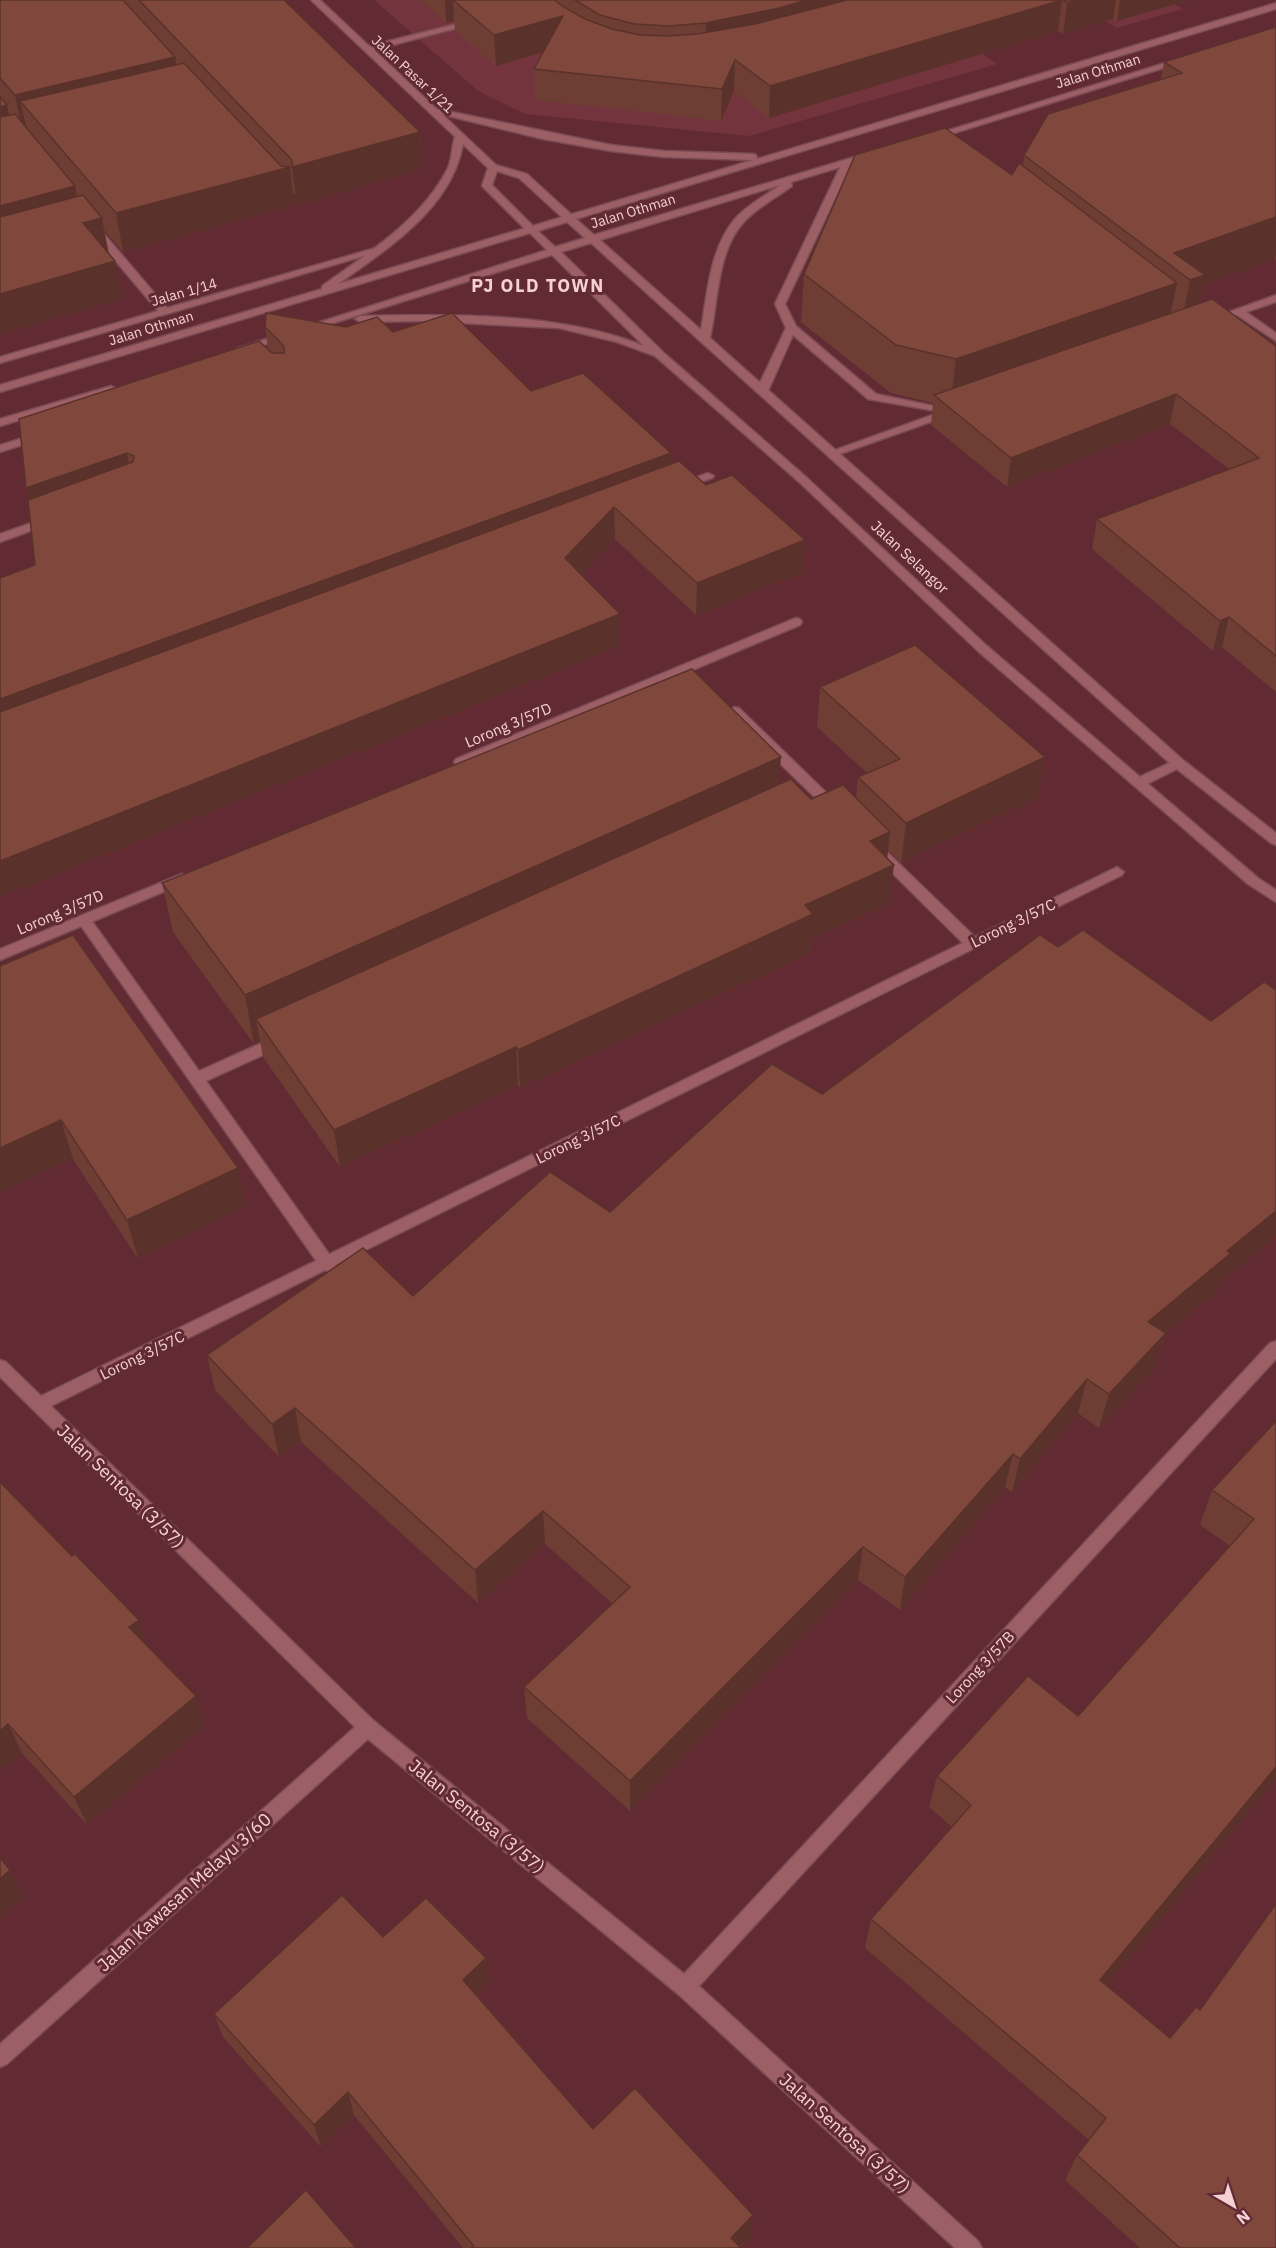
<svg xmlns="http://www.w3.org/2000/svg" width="1276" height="2248" font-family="'IBM Plex Sans',sans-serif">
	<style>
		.built { fill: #73343e }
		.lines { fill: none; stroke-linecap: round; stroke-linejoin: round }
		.service-casing { stroke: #7a4b53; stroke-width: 3 }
		.minor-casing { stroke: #7a4b53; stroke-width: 3 }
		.secondary-casing { stroke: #7a4b53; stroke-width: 3 }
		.service { fill: #9c5f66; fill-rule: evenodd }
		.minor { fill: #9c5f66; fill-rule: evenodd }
		.secondary { fill: #9c5f66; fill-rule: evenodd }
		.wall { fill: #6e3e34 }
		.shaded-wall { fill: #5a322b }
		.building { fill: #80483d; stroke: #5a322b; stroke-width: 1.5 }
		.labels { text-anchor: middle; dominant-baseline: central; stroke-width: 6; stroke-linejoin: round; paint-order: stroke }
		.far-street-label { font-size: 14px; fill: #f5d1d4; stroke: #622b34 }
		.street-label { font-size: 15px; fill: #f5d1d4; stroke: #622b34 }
		.far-district-label { font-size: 18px; font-weight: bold; letter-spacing: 1.5px; fill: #f5d1d4; stroke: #622b34 }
		.near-street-label { font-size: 18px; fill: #f5d1d4; stroke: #622b34 }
	</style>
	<rect width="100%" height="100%" fill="#622b34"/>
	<g class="built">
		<polygon points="374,0 907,0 997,64 749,136 525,114 478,91"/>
		<polygon points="1072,0 1168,0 1183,9 1117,28"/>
	</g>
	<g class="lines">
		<g class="service-casing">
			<g id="service">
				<polygon points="847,160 852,163 785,304 796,326 876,394 953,410 953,414 868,399 793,335 768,391 762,394 756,391 786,328 775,304 842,163"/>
				<polygon points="40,433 44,434 44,438 0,452 0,445"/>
				<polygon points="708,473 714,476 712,478 682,488 676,485"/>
				<polygon points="48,517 52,519 52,523 0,542 0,534"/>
				<polygon points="734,707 739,708 840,806 842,809 840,812 830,812 729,714 728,711"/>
				<polygon points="1178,759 1185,763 1183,766 1143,786 1138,787 1131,783 1133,780"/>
				<polygon points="880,848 885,850 977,939 979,943 977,947 967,947 875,856 873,853"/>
				<polygon points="84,915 89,917 199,1071 275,1037 285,1037 287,1041 285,1045 206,1081 334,1261 336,1265 334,1269 328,1271 322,1269 79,923 77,920 79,917"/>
			</g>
		</g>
		<g class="minor-casing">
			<g id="minor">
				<polygon points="311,0 320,0 369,46 476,19 476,23 374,50 496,165 527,174 573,216 573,220 565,220 519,178 497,171 492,185 536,229 527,231 482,186 488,168"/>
				<polygon points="91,228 99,228 167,308 372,249 381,251 0,363 0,357 158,311 91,232"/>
				<polygon points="1276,295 1276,302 1246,312 1276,333 1276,341 1237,315 1212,323 1207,320"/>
				<polygon points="949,409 953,410 953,414 837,455 833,456 827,453"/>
				<polygon points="796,618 800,619 802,622 800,625 466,765 456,765 454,762 456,759"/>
				<polygon points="1117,867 1124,872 1122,875 51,1406 374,1721 684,1974 1270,1343 1276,1341 1276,1359 699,1986 978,2241 982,2248 955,2248 678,1994 368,1739 7,2064 0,2067 0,2044 355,1727 0,1377 0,1360 6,1362 41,1396"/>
				<polygon points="182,874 189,879 187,882 0,960 0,949"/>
			</g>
		</g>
		<g class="secondary-casing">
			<g id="secondary">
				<path d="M1276,3V9L576,219L594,235L868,153H874V157L791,182L792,186C776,198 756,208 743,223C717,252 718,302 710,338L1183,760L1276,833V845L1271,843L1173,766L591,243L561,252L665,354L806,477L987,646L1258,878L1276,890V902L1248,884L979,652L798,481L655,356L617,342L559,328L419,321L360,322L355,319L360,316C449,314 561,312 644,346L552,255L247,350H239L238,348L547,250L530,233L0,392V385L322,289V286C368,253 420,221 447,170C453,158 451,145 456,134L464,136C457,205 390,247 338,284L753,160L664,157L611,151L543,139L428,111V107L611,145L664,151L753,154L756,155L757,159ZM780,185C765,196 747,205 735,219C710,248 707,294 701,330L600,240ZM567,222L585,238L555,247L538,231Z"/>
				<polygon points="1178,59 1186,61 935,139 927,137"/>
				<polygon points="111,386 117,389 115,391 0,426 0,419"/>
			</g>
		</g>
		<use href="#service" class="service"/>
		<use href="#minor" class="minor"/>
		<use href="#secondary" class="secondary"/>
	</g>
	<g class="wall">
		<polygon points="0,0 284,0 420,132 422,169 297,205 296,196 293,193 294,205 123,252 104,230 109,254 122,299 0,334"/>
		<polygon points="420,0 1189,0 1117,21 1113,19 1063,34 1058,31 769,118 734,91 721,121 535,100 534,69 543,52 496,66 455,30 454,21 446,23"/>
		<polygon points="1276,27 1276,260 1275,259 1203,285 1199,304 1276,346 1276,692 1222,647 1213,651 1092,549 1097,519 1229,469 1170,424 1007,487 931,425 933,403 891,393 801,322 804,274 1012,175 1023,166 1024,155 1161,79 1164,62"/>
		<polygon points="265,327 346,327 393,332 671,453 670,464 803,572 696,615 615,539 581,574 620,646 0,897 0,578 35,565 29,499 26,488 268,349"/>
		<polygon points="820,687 1045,757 1038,797 901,863 888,850 887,858 890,903 811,940 810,953 520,1087 518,1085 340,1167 263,1057 260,1041 254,1044 173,932 162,883 779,784 811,799 856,799 858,777 867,773 817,727"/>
		<polygon points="1058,947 1211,1021 1276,990 1276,1236 1222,1281 1220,1289 1165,1334 1155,1368 1099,1428 1078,1413 1012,1492 1005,1487 900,1610 858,1580 630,1811 527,1718 524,1687 613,1604 545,1544 478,1603 301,1442 279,1457 215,1390 207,1355 413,1296 610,1212 822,1094"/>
		<polygon points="0,966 246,1206 138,1259 73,1159"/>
		<polygon points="1276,1421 1276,1779 1107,1985 1276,2248 1140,2248 1065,2180 1077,2155 1089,2140 865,1948 871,1919 952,1827 929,1807 937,1776 1078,1716 1230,1546 1200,1525 1212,1490"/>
		<polygon points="0,1482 148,1647 205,1725 87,1825 22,1753 0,1771"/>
		<polygon points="383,1937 486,1958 489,1983 477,1995 593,2129 753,2215 751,2235 740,2247 741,2248 463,2248 354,2115 321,2147 223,2037 214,2014"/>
	</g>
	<g class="shaded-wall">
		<polygon points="445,0 453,0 454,21 446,23"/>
		<polygon points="807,0 881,0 705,54 706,23"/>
		<polygon points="1062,0 1058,31 769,118 770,86"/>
		<polygon points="1077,0 1116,0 1113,19 1063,34 1067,3"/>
		<polygon points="1120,0 1189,0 1117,21"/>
		<polygon points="563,16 564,46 496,66 494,35"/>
		<polygon points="175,57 181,93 20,101 27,130 22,131 15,95"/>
		<polygon points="735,60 734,91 721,121 722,89"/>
		<polygon points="7,105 15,142 0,146 0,107"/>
		<polygon points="420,132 422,169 297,205 292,167"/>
		<polygon points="290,167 294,205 123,252 116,213"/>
		<polygon points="75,186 82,223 0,246 0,206"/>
		<polygon points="1276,217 1276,254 1275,259 1203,285 1196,321 1181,326 1190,280 1174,253"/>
		<polygon points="102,218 109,256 83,223"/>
		<polygon points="115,261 122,299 0,334 0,294"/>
		<polygon points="1177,283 1167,331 950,407 956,359"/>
		<polygon points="1176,394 1170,424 1007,487 1011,458"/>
		<polygon points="127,453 133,485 34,520 26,488"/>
		<polygon points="671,453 670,485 0,735 0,699"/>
		<polygon points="614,507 615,539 566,590 565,558"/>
		<polygon points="805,540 803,572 696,615 697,583"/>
		<polygon points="620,614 620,646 0,897 0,861"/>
		<polygon points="1229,617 1222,647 1213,651 1220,621"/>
		<polygon points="781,757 777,807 256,1019 260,1041 254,1044 245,995"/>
		<polygon points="1045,757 1038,797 901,863 906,823"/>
		<polygon points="890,832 886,868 894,865 890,903 811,940 810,953 520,1087 518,1050 805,905 870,841"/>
		<polygon points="516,1047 518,1085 340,1167 334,1130"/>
		<polygon points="61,1120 73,1159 0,1193 0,1148"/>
		<polygon points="238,1168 246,1206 138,1259 127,1220"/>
		<polygon points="1276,1211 1276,1236 1222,1281 1220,1289 1165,1334 1155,1368 1099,1428 1109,1394 1148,1322 1227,1251"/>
		<polygon points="1087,1379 1078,1413 1012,1492 1020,1459"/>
		<polygon points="295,1408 301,1442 279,1457 272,1424"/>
		<polygon points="1013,1454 1005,1487 900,1610 905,1577"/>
		<polygon points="543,1511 545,1544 478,1603 475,1570"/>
		<polygon points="863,1547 858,1580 630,1811 630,1781"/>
		<polygon points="139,1620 149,1650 129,1627"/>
		<polygon points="196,1696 205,1725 87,1825 74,1797"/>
		<polygon points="8,1724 22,1753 0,1771 0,1731"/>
		<polygon points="1276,1767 1276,1779 1088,2008 1100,1980"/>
		<polygon points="10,1870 24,1897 0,1918 0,1879"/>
		<polygon points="486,1958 489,1983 467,2005 463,1980"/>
		<polygon points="348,2092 354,2115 321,2147 314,2125"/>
		<polygon points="753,2215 751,2235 738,2248 731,2238"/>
	</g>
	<g class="building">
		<polygon points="0,0 123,0 175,57 15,95 0,78"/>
		<polygon points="139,0 284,0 420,132 292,167 292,160"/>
		<polygon points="453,0 555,0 562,6 585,19 612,29 640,35 668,36 697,34 755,24 847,0 1062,0 770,86 735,60 722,89 534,69 563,16 494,35"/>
		<polygon points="575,0 807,0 779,8 706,23 669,26 634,24 600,15"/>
		<polygon points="1063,0 1077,0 1067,3"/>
		<polygon points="1276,27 1276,217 1174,253 1205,275 1190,280 1024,155 1048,114 1182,73 1164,62"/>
		<polygon points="184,63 281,166 290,167 116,213 20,101"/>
		<polygon points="0,96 7,105 0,107"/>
		<polygon points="15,114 75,186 0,206 0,117"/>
		<polygon points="945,128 1012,175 1019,163 1177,283 956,359 896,345 804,274 855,155"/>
		<polygon points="83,195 102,218 83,223 115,261 0,294 0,217"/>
		<polygon points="1212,299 1276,346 1276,656 1229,617 1220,621 1097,519 1259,458 1176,394 1011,458 934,395"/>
		<polygon points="266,313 346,327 377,317 393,332 452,313 531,391 583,373 671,453 0,699 0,578 35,565 28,500 133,462 134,456 127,453 26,488 19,419 259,341 272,353 284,353 284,346 265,327"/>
		<polygon points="679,461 706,485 732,475 805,540 697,583 614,507 565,558 620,614 0,861 0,712"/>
		<polygon points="915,645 1045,757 906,823 858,777 900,759 820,687"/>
		<polygon points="692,669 781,757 245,995 162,883"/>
		<polygon points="791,779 811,799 843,785 890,832 870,841 894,865 805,905 813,914 518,1050 516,1047 334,1130 256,1019"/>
		<polygon points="1083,930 1211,1021 1264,982 1276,990 1276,1211 1227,1251 1231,1253 1148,1322 1166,1333 1109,1394 1087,1379 1020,1459 1013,1454 905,1577 863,1547 630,1781 524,1687 630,1587 543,1511 475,1570 295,1408 272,1424 207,1355 363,1248 413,1296 550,1172 610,1212 772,1064 822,1094 1040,935 1058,947"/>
		<polygon points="73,935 238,1168 127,1220 61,1120 0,1148 0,966"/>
		<polygon points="1276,1421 1276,1767 1100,1980 1170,2038 1196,2007 1200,2010 1276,1904 1276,2248 1180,2248 1077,2155 1106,2118 871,1919 971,1805 937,1776 1028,1676 1078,1716 1254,1519 1212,1490"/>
		<polygon points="0,1482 72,1556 75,1554 139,1620 129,1627 196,1696 74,1797 8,1724 0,1731"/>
		<polygon points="0,1858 10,1870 0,1879"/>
		<polygon points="342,1895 383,1937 426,1898 486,1958 463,1980 593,2129 635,2088 753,2215 731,2238 741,2248 471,2248 474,2246 348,2092 314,2125 214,2014"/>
		<polygon points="306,2190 356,2248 247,2248"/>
	</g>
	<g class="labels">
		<g class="far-street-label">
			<text transform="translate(1098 71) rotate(-17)">Jalan Othman</text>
			<text transform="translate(413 74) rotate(43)">Jalan Pasar 1/21</text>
			<text transform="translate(633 211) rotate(-17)">Jalan Othman</text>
			<text transform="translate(184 292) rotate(-16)">Jalan 1/14</text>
			<text transform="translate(151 328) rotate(-17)">Jalan Othman</text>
		</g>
		<g class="street-label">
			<text transform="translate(910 557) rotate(43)">Jalan Selangor</text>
			<text transform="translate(508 725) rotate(-23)">Lorong 3/57D</text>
			<text transform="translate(60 912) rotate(-23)">Lorong 3/57D</text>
			<text transform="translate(1013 923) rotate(-26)">Lorong 3/57C</text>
			<text transform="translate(578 1139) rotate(-26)">Lorong 3/57C</text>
			<text transform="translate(142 1355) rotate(-26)">Lorong 3/57C</text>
			<text transform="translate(980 1667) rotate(-47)">Lorong 3/57B</text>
		</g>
		<g class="far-district-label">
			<text x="538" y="285">PJ OLD TOWN</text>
		</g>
		<g class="near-street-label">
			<text transform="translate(121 1486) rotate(44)">Jalan Sentosa (3/57)</text>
			<text transform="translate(477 1816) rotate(39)">Jalan Sentosa (3/57)</text>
			<text transform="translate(184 1892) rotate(-42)">Jalan Kawasan Melayu 3/60</text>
			<text transform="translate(845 2133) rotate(42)">Jalan Sentosa (3/57)</text>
		</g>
	</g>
	<g transform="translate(1234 2206) rotate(141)" stroke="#622b34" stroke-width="4.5" paint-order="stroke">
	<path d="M0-4.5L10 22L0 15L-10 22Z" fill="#f5d1d4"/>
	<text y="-9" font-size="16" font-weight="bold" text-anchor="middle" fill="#f5d1d4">N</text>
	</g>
</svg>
